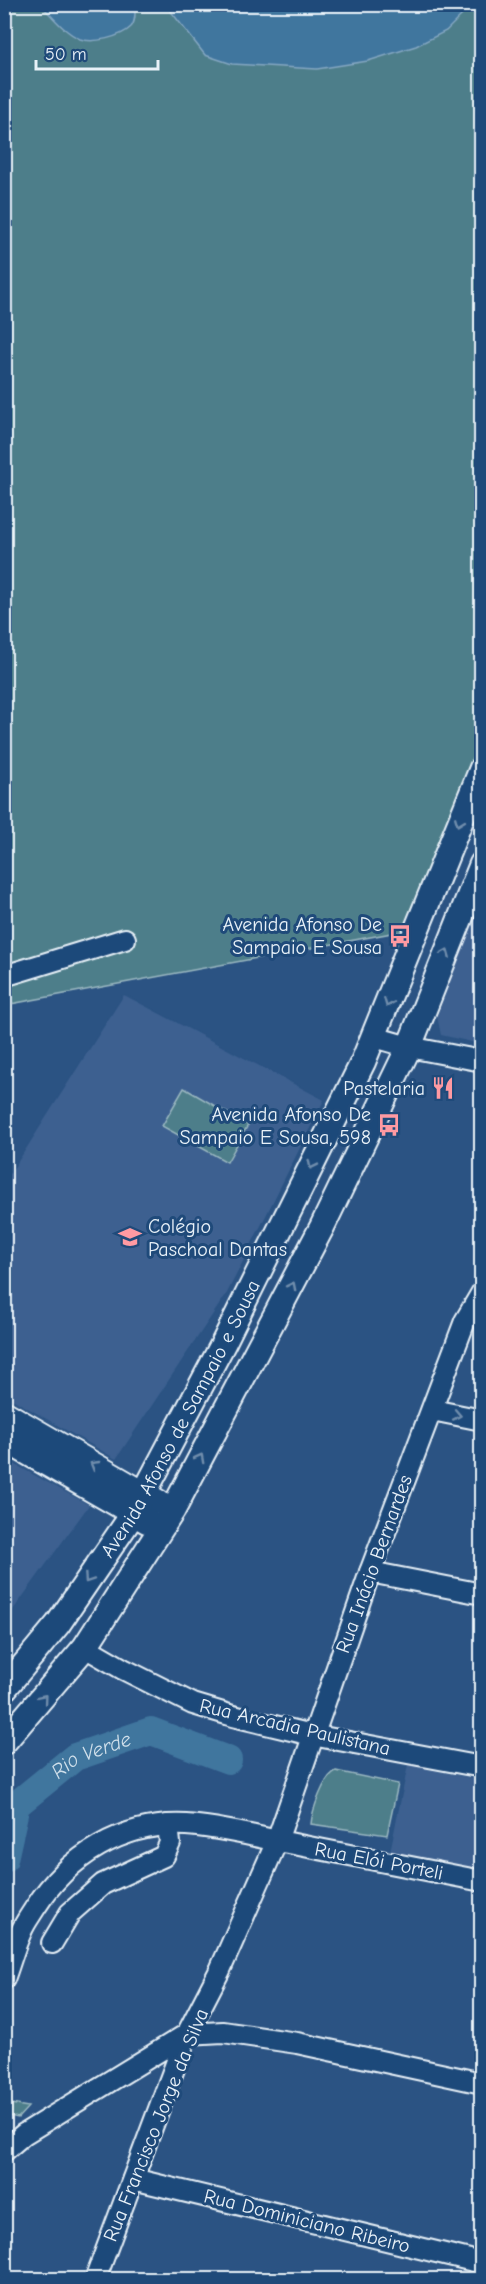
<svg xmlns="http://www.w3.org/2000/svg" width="486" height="2284" font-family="'Comic Neue',sans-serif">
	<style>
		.built { fill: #3d6190 }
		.green { fill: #4e7e8a; stroke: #9bb8c1; stroke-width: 1.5 }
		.water { fill: #41769e; stroke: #84a7c2; stroke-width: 1.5 }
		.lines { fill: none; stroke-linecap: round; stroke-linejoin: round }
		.river { stroke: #41769e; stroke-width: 28 }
		.minor-casing { stroke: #e8f1f8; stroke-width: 24 }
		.major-casing { stroke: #e8f1f8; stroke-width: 28 }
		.minor { stroke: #1f4a7a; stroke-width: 20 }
		.major { stroke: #1f4a7a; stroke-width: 24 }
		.oneway { stroke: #6f8dac }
		.labels { text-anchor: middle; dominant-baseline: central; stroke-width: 6; stroke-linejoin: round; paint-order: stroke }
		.poi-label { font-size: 20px; fill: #e8f1f8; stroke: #1f4a7a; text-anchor: end }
		.street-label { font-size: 20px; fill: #e8f1f8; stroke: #1f4a7a }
		.water-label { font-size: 21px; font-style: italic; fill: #cfdfea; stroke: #1f4a7a }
	</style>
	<rect width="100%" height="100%" fill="#2b5383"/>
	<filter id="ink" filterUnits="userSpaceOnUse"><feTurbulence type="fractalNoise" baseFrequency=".0167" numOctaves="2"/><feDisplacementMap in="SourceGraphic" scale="12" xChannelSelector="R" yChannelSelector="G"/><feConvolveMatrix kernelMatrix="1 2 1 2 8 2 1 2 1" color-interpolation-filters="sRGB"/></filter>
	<g filter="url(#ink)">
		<g class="built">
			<polygon points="481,902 481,1044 441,1035 437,1016"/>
			<polygon points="124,995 324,1100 227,1293 116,1459 5,1395 5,1182"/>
			<polygon points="5,1459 89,1505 5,1621"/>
			<polygon points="408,1765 481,1780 481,1870 390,1852"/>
		</g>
		<g class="green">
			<polygon points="5,5 481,5 481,740 413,929 5,1005"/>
			<polygon points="184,1088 248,1125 227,1162 162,1126"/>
			<path d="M336,1771L398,1784L387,1835L311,1824C312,1811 324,1776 336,1771Z"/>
			<polygon points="11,2104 28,2107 18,2118 5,2115 5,2107"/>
		</g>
		<g class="water">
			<path d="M41,5H135C135,12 136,22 131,27C121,37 93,44 80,39C64,32 53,17 41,5Z"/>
			<polygon points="166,5 472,5 446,31 416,46 368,61 317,69 232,64 205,55"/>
		</g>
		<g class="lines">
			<path class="river" id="s1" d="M4,1859L16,1805L75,1757L151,1731L228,1760"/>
			<g class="minor-casing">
				<g id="minor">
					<polyline points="4,976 125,939"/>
					<polyline points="374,1037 409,1047 482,1061"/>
					<polyline points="432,1410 482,1420"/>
					<polyline points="370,1572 482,1594"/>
					<polyline points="85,1647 123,1669 193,1704 233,1716 312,1735 482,1767"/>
					<polyline points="52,1943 70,1913 103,1884 164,1856 170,1843 168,1825"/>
					<path d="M4,1979C10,1963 14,1947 21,1932C24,1924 30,1916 35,1908C68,1856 123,1822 186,1825C222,1827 255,1837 289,1843C353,1856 417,1868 482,1881"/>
					<polyline points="4,2151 24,2134 187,2034 223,2032 297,2043 482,2083"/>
					<polyline points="133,2179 482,2263"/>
					<polyline points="95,2280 187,2034 220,1970 277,1841 370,1572 465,1321 482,1292"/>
				</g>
			</g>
			<g class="major-casing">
				<g id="major">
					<polyline points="4,1413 158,1502"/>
					<polyline points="4,1439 147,1521"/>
					<path id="s2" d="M4,1689L58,1624L133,1514L223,1344L363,1062L482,768"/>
					<polyline points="4,1742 85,1647 173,1510 322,1227 409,1047 482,864"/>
				</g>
			</g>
			<use href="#minor" class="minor"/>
			<use href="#major" class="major"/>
		</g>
		<defs><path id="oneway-chevron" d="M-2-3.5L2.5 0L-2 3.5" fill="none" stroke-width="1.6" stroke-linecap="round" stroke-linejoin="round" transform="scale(1.5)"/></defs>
		<g class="oneway">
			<use href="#oneway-chevron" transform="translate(459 822) rotate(111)"/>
			<use href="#oneway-chevron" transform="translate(446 953) rotate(-68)"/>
			<use href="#oneway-chevron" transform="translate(388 1003) rotate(112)"/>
			<use href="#oneway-chevron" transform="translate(312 1165) rotate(116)"/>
			<use href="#oneway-chevron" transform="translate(292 1286) rotate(-63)"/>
			<use href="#oneway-chevron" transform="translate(457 1415) rotate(11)"/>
			<use href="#oneway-chevron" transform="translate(200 1458) rotate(-62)"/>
			<use href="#oneway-chevron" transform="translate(94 1465) rotate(-150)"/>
			<use href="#oneway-chevron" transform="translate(88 1579) rotate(124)"/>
			<use href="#oneway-chevron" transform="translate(43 1698) rotate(-50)"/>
		</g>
	</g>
	<defs>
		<g id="bus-bare" transform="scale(1.8)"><path d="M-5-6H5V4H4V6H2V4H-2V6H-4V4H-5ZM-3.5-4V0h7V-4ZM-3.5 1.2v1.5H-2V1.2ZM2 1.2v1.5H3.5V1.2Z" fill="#ff9aa2" stroke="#1f4a7a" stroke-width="2.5" paint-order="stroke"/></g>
		<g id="restaurant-bare" transform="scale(1.8)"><path d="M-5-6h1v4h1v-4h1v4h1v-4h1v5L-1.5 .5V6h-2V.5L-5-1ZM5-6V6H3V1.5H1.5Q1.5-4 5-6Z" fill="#ff9aa2" stroke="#1f4a7a" stroke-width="2.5" paint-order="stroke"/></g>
		<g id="school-bare" transform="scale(1.8)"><path d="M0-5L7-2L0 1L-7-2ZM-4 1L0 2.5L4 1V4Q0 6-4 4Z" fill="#ff9aa2" stroke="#1f4a7a" stroke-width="2.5" paint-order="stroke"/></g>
	</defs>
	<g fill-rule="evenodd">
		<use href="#bus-bare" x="400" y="936"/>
		<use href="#restaurant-bare" x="443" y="1088"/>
		<use href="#bus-bare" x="389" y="1125"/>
		<use href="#school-bare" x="130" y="1237"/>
	</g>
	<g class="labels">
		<g class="poi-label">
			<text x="382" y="924">Avenida Afonso De<tspan x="382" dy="23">Sampaio E Sousa</tspan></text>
			<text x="425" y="1088">Pastelaria</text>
			<text x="371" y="1114">Avenida Afonso De<tspan x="371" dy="23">Sampaio E Sousa, 598</tspan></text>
			<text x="148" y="1226" text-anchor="start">Colégio<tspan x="148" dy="23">Paschoal Dantas</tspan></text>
		</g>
		<g class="street-label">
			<text stroke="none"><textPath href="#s2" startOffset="324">Avenida Afonso de Sampaio e Sousa</textPath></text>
			<text transform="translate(374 1564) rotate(-70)">Rua Inácio Bernardes</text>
			<text transform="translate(295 1727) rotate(13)">Rua Arcadia Paulistana</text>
			<text transform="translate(379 1861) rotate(11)">Rua Elói Porteli</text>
			<text transform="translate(156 2125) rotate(-68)">Rua Francisco Jorge da Silva</text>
			<text transform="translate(307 2221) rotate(14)">Rua Dominiciano Ribeiro</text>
		</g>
		<g class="water-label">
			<text stroke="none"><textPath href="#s1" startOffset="147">Rio Verde</textPath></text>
		</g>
	</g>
	<rect width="486" height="2284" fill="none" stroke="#1f4a7a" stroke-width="24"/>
	<rect x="12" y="12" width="462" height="2260" fill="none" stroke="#e8f1f8" stroke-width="2" filter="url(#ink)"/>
	<path d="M36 60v9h122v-9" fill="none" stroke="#e8f1f8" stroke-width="3"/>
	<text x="45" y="60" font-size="18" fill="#e8f1f8" stroke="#1f4a7a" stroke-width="4.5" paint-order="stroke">50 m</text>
</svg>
